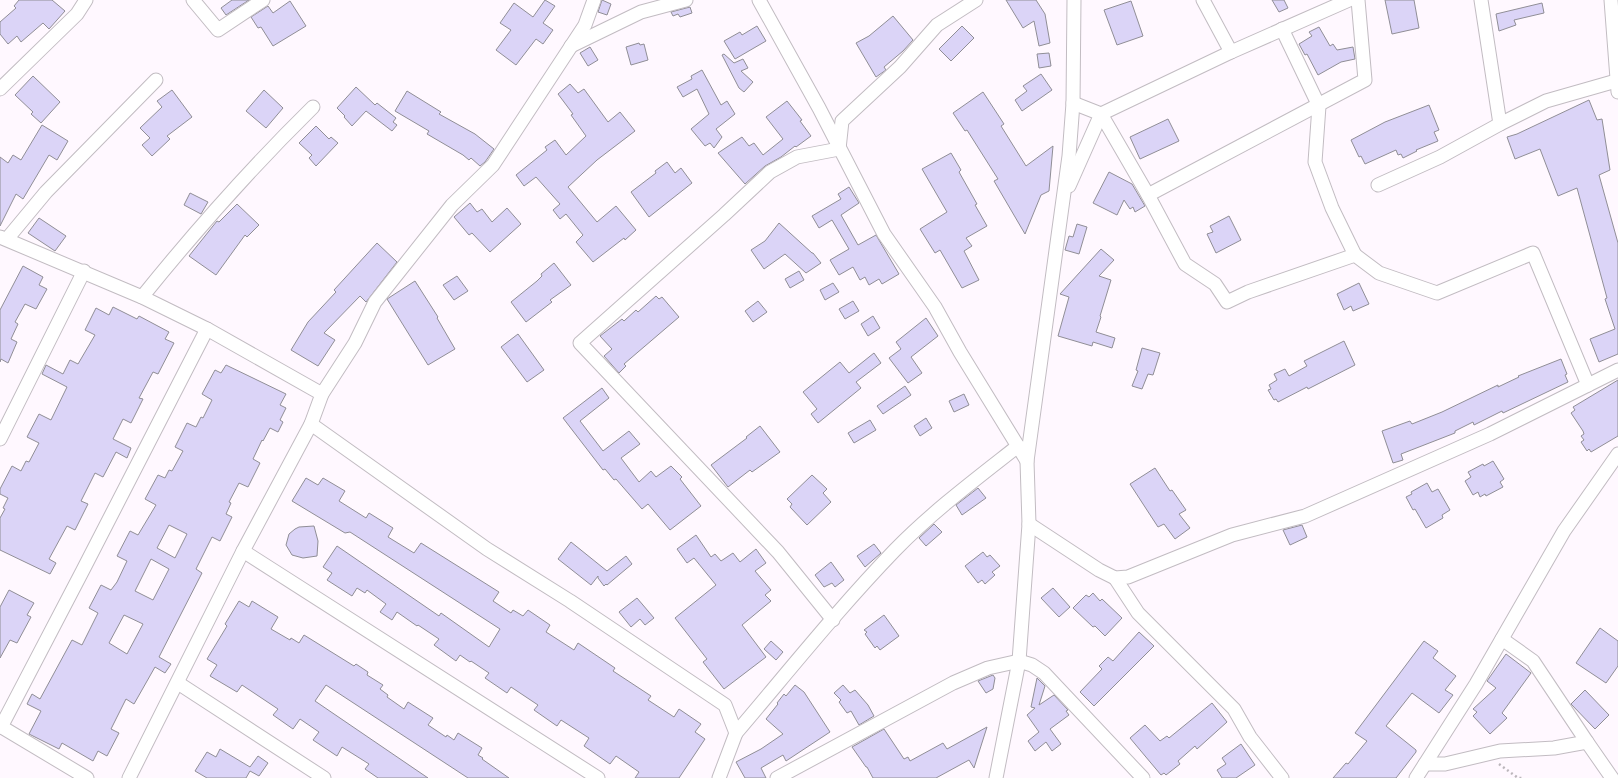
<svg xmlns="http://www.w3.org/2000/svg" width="1618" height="778" font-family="'Roboto Condensed',sans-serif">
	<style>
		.building { fill: #dbd4f7; stroke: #908e96; fill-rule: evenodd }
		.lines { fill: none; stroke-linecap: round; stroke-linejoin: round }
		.minor-casing { stroke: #c2bcc2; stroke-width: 15 }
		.path { stroke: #bbb6bb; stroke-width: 2.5; stroke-dasharray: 2 3; stroke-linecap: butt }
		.minor { stroke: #fff; stroke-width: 13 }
	</style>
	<rect width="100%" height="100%" fill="#fff8ff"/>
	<g class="building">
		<polygon points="19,0 52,0 65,11 49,29 43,23 21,42 17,36 8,44 0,34 0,22 16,8 14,6"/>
		<polygon points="232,0 249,0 226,15 221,8"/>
		<polygon points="545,0 555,6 543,23 553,30 543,44 536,39 516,65 496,50 511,30 500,23 514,3 533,17"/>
		<polygon points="602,0 611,4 607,15 598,12"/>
		<polygon points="1006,0 1036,0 1045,14 1050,43 1039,46 1034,21 1023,28"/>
		<polygon points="1272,0 1284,0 1288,8 1279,12"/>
		<polygon points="1385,0 1414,0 1419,28 1392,34"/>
		<polygon points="290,1 306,26 273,46 261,27 258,28 251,17 268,6 273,13"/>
		<polygon points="1131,1 1143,36 1117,45 1104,10"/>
		<polygon points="1542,3 1544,13 1514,20 1516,25 1499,31 1496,14"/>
		<polygon points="690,7 692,13 680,17 678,14 673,16 671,12"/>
		<polygon points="893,16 913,40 903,51 884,67 886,70 876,77 856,43 869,36"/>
		<polygon points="757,26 766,41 735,59 724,41 740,32 742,35"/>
		<polygon points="962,26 974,38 951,61 939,49"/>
		<polygon points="1319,27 1330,46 1333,44 1337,50 1353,47 1355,59 1341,62 1318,75 1307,54 1305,55 1299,44 1312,36 1309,32"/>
		<polygon points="639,43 640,45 644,44 648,60 631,65 626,47"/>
		<polygon points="590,47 598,60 588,66 580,53"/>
		<polygon points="1049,53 1051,66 1039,68 1037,54"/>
		<polygon points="724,54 734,63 743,59 748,68 741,71 753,82 744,92 739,88 722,55"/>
		<polygon points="702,70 721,105 727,101 735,114 716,129 722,137 714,148 710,143 705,146 691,129 709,114 697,89 683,97 677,87 692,79 691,76"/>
		<polygon points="1041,74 1052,90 1022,111 1015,100 1027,91 1023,86"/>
		<polygon points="33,76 60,102 41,123 31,114 33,112 15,95"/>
		<polygon points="570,84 578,93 584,89 608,122 620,112 635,131 597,160 568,187 597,222 616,206 636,230 625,240 624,238 593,262 576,242 583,235 566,214 560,219 553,210 560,204 536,177 524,186 516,175 547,150 545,147 555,140 566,155 586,136 571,115 573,114 558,94"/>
		<polygon points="356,87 375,105 377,103 396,118 393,122 397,125 392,131 366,111 352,126 344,117 345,116 337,108"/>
		<polygon points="172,90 192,117 167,136 170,139 152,156 142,145 150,138 140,128 162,107 157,101"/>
		<polygon points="264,90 283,108 266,128 246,111"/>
		<polygon points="407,91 441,112 439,114 475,134 494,149 485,162 480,166 471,158 469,160 463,155 427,134 429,131 395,111"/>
		<polygon points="983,92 1004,124 1001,126 1026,166 1053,146 1049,191 1041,195 1025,234 994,181 998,179 967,130 965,131 953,113"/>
		<polygon points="1589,100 1597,120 1602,119 1610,170 1599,175 1618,243 1618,354 1599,362 1590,339 1615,329 1605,299 1607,298 1577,188 1558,196 1540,149 1515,159 1507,137 1517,134"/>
		<polygon points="787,101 802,120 800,121 811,136 796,147 795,146 781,157 765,166 745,184 718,153 742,137 749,146 754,143 763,155 783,139 766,117"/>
		<polygon points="1429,105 1439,130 1434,132 1438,141 1416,150 1417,151 1403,158 1401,154 1398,155 1396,150 1365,164 1361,156 1359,157 1351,140 1385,122"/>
		<polygon points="1168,119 1179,141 1140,159 1130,137"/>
		<polygon points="42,125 68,141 57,160 49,155 23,199 16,194 0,226 0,157 8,163 13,155 21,160"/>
		<polygon points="316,126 329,139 331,137 338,143 316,166 309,158 312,155 299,143"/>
		<polygon points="951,153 961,170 959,172 977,204 975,205 987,226 966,238 972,246 964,251 979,280 962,288 940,250 935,253 920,229 947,212 922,169"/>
		<polygon points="667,162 675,173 681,168 692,183 649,217 631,192 656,173 655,171"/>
		<polygon points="1109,172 1132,184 1145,206 1135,212 1133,207 1130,209 1124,200 1117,215 1093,203"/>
		<polygon points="849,187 859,203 841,215 858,245 876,235 899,274 882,284 879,279 869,285 865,277 860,280 853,267 839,275 830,260 849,249 832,220 819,228 812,216 841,199 838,194"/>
		<polygon points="190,193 208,202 201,214 184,205"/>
		<polygon points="470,203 477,212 482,209 492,222 507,208 521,224 490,252 472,233 469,235 454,217"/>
		<polygon points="237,204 259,225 247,237 245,235 216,275 189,256 217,221 219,222"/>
		<polygon points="1229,216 1241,240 1216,253 1207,234 1213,232 1210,226"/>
		<polygon points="39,218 66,236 55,251 28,233"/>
		<polygon points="779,223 812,253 813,253 821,263 806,273 785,254 764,269 751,250 765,241"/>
		<polygon points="1077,224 1087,227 1079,254 1065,250 1069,236 1073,237"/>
		<polygon points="377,243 397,262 366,302 360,296 324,333 335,340 318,366 291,350 308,322 336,292 334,290"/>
		<polygon points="1101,249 1114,260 1099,276 1111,280 1100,316 1101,317 1096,332 1115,338 1112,348 1093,342 1092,346 1058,336 1069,297 1060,294"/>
		<polygon points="554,263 571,285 550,300 552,302 526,322 511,302 537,281 542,276 541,274"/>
		<polygon points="23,266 43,277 39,285 47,289 36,309 25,304 15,322 18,324 11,339 17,342 8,363 1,359 0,362 0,310"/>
		<polygon points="799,271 804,280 790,288 785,279"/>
		<polygon points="457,276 468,291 454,300 443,285"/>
		<polygon points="415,281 438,317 437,318 455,349 428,365 387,299"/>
		<polygon points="833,283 839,292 825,300 820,290"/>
		<polygon points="1359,283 1369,304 1353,311 1351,306 1344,310 1337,294"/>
		<polygon points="656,296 659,299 662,297 679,317 624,364 626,366 619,373 604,356 612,349 600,336 622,319 624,321 636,310 638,312"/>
		<polygon points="758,301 767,312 753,322 745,311"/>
		<polygon points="853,301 859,311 845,319 839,309"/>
		<polygon points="113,307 137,319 139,316 169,332 165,339 174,343 158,374 153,372 139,398 143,399 131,423 123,419 113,439 131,448 127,458 116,452 103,477 95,473 81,501 88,504 75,530 67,526 49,559 56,563 50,574 0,550 0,518 5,509 3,508 8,498 0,494 0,489 12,466 21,471 26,461 29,462 39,443 27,437 39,414 51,420 67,387 42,374 46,365 63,374 70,360 78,364 95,335 85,330 96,308 109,315"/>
		<polygon points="873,316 880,328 868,336 861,324"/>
		<polygon points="926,318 938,336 911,357 922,373 908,383 889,358 901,349 896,342"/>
		<polygon points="518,334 544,370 527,382 501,347"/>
		<polygon points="1344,341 1355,365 1308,389 1307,387 1278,402 1276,399 1274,400 1268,390 1271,389 1269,385 1277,380 1274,374 1285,369 1289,376 1307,366 1304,361"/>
		<polygon points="1142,348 1160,353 1153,375 1148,374 1142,389 1132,386 1138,371 1136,370"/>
		<polygon points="874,353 881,363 856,382 861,388 818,423 811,414 817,409 803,392 840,362 849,373"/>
		<polygon points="1561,359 1567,374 1565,375 1568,382 1503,413 1502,411 1474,425 1473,422 1455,431 1455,433 1401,454 1403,460 1393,463 1382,431 1410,421 1412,424 1442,412 1498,385 1498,387 1519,377 1518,376"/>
		<path d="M226,365L286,394L280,405L286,408L280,420L283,422L278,432L270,428L263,441L262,440L253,459L260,463L248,487L239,483L229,502L231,503L226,514L232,517L220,541L212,537L196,569L202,573L159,657L171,664L165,673L155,667L134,704L126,699L111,729L119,733L107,756L98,751L93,761L62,743L59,749L29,734L41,711L27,704L32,694L40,699L72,640L82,645L98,613L89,608L101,585L111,590L117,582L127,561L117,556L130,531L138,535L156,505L145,499L158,475L165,478L169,470L172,471L183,451L175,447L187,423L196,427L201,417L203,418L212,400L202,394L215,370L221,373ZM169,525L187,534L175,558L157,548ZM151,559L169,569L153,600L135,591ZM124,615L143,624L127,654L109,643Z"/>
		<polygon points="1618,380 1618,436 1591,452 1589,449 1587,451 1581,442 1584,440 1581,436 1584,434 1583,431 1571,413 1575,410 1573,407"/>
		<polygon points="905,386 911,395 883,414 877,406"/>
		<polygon points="602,388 609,398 580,421 603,451 629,431 640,444 621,458 639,482 651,471 656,477 671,466 682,477 680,479 701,506 670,530 648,504 642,509 616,479 614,480 605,469 603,470 563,418"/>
		<polygon points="964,394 969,405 954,412 949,401"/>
		<polygon points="926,418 932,428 920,436 914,426"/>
		<polygon points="870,420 876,430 854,443 848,433"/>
		<polygon points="760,426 780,452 752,472 750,470 728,487 711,465 747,438 746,437"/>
		<polygon points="1493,461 1504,479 1500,482 1503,487 1486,496 1485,494 1480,497 1478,492 1473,495 1465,481 1471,477 1468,472 1483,464 1484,466"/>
		<polygon points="1155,468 1170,491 1172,490 1186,510 1179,514 1190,528 1175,539 1164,524 1158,527 1130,484"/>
		<polygon points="812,475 827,489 823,493 831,502 807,525 790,507 792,504 787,499"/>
		<polygon points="306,478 318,485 323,478 345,491 339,501 366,518 369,513 393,528 388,537 414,553 421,543 499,592 493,601 511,613 513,610 523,616 528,610 550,625 546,632 574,650 578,643 615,668 613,671 651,696 648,700 674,717 679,709 701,724 695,732 705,739 679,778 635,778 639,772 616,756 610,764 584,746 589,738 561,720 557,726 534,710 538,705 511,687 507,693 485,678 489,673 471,661 470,662 460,655 456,661 434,645 439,639 418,625 417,626 397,612 392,620 380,612 386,604 367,590 365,593 357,588 352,596 327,580 332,573 323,567 337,546 439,616 441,613 489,647 500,629 350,532 345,533 292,501"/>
		<polygon points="1427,483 1432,492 1438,489 1450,510 1442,515 1443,518 1426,528 1415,509 1413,510 1406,497 1412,494 1411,492"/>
		<polygon points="978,488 986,498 962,515 956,505"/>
		<polygon points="934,524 942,532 926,546 919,538"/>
		<polygon points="1302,525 1307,537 1290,545 1283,530"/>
		<polygon points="314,526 318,541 317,556 303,558 292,555 286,545 289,534 295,529 299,527"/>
		<polygon points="696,535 711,557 715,554 721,561 733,553 740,562 756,549 766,563 755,571 771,590 765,595 771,601 742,625 766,657 724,689 703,662 707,659 675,618 716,585 694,558 687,563 677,549"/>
		<polygon points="571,542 607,571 626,556 632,564 607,585 606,584 604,586 598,578 598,576 591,585 558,559"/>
		<polygon points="874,544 881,553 865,567 857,556"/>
		<polygon points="983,552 987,557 990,555 1000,566 992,572 995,575 985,584 982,580 978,583 965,566"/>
		<polygon points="831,562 844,580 835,587 832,583 824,587 815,575"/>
		<polygon points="1053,588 1070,607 1059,617 1041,598"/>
		<polygon points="9,590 34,603 27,615 31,617 17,643 10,640 0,658 0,607"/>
		<polygon points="1093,593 1100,601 1102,599 1122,618 1105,636 1095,626 1093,627 1073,608 1086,595 1089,597"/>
		<polygon points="637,598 654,618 645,625 640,619 631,627 619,612"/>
		<polygon points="239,601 249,607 252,601 278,617 271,629 290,640 291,638 299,643 304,635 354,666 356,664 368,672 367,675 383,685 380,689 388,695 387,697 404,709 408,702 433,718 428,725 446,737 447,735 454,740 458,733 482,748 478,755 483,758 482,759 509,778 468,778 326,685 315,701 428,778 378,778 365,769 369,764 342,747 337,756 313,740 319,732 300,719 293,729 273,715 278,709 242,685 237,692 210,676 217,665 207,659 227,626 225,624"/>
		<polygon points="884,615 899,636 880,650 877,646 875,648 865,634 867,632 864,630"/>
		<polygon points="1600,628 1618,641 1618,666 1606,683 1576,663"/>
		<polygon points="1139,632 1154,646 1094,706 1080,692 1102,669 1099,666 1108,657 1113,661"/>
		<polygon points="771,641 783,652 776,660 764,649"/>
		<polygon points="1424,641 1438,651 1433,658 1456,676 1445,690 1453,695 1439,713 1412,693 1386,726 1416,750 1416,752 1396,778 1333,778 1346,763 1348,764 1367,741 1355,733"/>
		<polygon points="1506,654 1531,673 1502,713 1507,718 1490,734 1473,716 1477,712 1473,709 1496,688 1487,681"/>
		<polygon points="993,675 995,678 993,689 986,693 978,681"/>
		<polygon points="1037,678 1045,686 1039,705 1054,695 1068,710 1066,711 1069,715 1050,729 1061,744 1052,751 1046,742 1035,751 1028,741 1039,732 1027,715 1035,708 1031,707"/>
		<polygon points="795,685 804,692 830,732 786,761 783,755 761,768 766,778 745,778 736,762 761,749 783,734 766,719 778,704 777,703 784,694 786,696"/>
		<polygon points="843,685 850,693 855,690 868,705 874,716 859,725 851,711 847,713 839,702 841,700 834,693"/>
		<polygon points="1585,690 1609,715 1595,729 1571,704"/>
		<polygon points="1212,703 1227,722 1197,749 1195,746 1178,761 1180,764 1166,775 1164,773 1161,775 1130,738 1145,725 1160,741 1167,736 1169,738"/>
		<polygon points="987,727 974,768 969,760 936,778 873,778 867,767 866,767 852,747 884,729 904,759 908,757 910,761 943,743 947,749"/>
		<polygon points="1241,744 1255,765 1236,778 1222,778 1217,770 1226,764 1222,758"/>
		<polygon points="220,749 250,767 258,756 268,763 259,776 250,771 246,778 207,778 195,771 207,752 216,757"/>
	</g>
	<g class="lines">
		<g class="minor-casing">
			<g id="minor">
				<polyline points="193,0 218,30 263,0"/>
				<polyline points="759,0 819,108 884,234 935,307 960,352 1027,461"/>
				<polyline points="1203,0 1231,52"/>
				<polyline points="1481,0 1500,124"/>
				<polyline points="1611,0 1618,92"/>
				<polyline points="1282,29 1319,106 1315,162 1332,208 1355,255"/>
				<polyline points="571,46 641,12 686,0"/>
				<polyline points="0,89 77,14 86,0"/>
				<polyline points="1073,103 1101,114 1231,52 1349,0"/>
				<polyline points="1101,114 1148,195 1185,264 1215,284 1227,302 1248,292 1355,255 1379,273 1437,293 1533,253 1588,385"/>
				<polyline points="1378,185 1440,157 1500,124 1546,101 1616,81"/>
				<polyline points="1069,186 1101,114"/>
				<polyline points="1148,195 1365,80 1358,0"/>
				<polyline points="0,237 142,297 207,329 322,394 311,424 243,551 129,778"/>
				<polyline points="7,239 46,192 156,80"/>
				<path d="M142,297C196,230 252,167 313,107"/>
				<polyline points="322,394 355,343 375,302 452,205 493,165 585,25 594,0"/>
				<polyline points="311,424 487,549 570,601 725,705 736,733 719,778"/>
				<polyline points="0,439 84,271"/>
				<polyline points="1029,524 1099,570 1115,578 1128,577 1232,535 1305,516 1490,434 1618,370"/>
				<polyline points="243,551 598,778"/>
				<polyline points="1115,578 1138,613 1234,709 1250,737 1282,778"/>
				<polyline points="833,620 778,552 580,343 724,215 770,172 797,157 839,149 842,121 900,67 937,25 976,0"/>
				<polyline points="1502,639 1533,661 1587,742"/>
				<polyline points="178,683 324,778"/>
				<polyline points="0,726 87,778"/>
				<polyline points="1,727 83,570 207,329"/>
				<path d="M736,733C788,672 839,608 895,550C932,512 976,479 1018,446"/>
				<polyline points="1425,764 1445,764 1500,751 1554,748 1587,742 1612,778"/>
				<polyline points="777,778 953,683 988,668 1019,661 1032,665 1044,673 1143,778"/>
				<polyline points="996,778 1019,661 1029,524 1027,461 1069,156 1073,103 1074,0"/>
				<polyline points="1416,778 1476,684 1564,531 1618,454"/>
			</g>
		</g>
		<polyline class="path" points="1499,764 1518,778 1523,778"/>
		<use href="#minor" class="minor"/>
	</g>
</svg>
